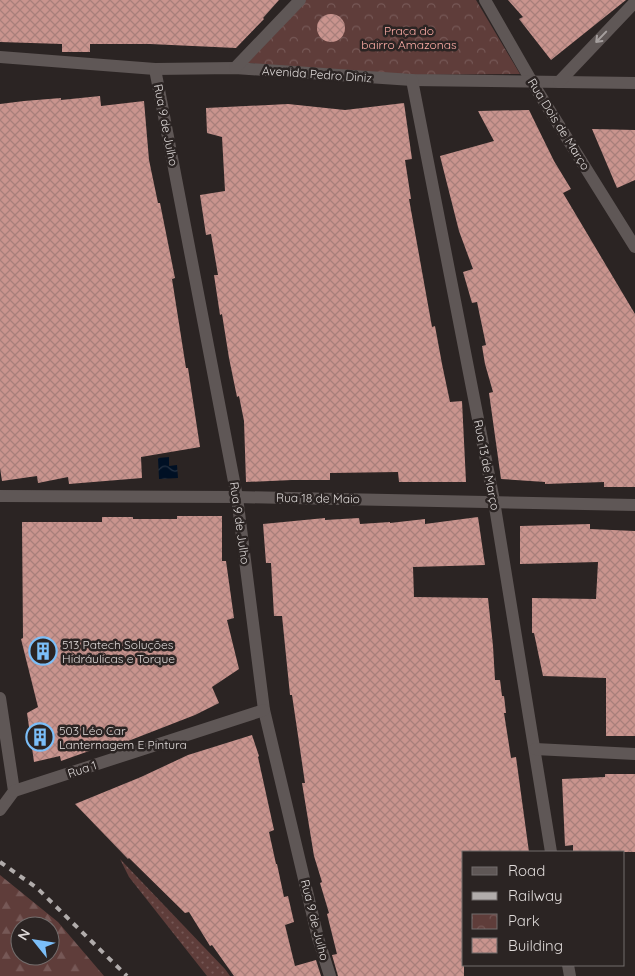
<svg xmlns="http://www.w3.org/2000/svg" width="635" height="976" font-family="Quicksand,sans-serif">
	<style>
		.grass { fill: url(#grass-dots) }
		.forest { fill: url(#forest-firs); fill-rule: evenodd }
		.park { fill: url(#park-crowns) }
		.water { fill: url(#water-waves) }
		.building { fill: url(#building-cross-hatch) }
		.lines { fill: none; stroke-linecap: round; stroke-linejoin: round }
		.minor { stroke: #5f5756; stroke-width: 12 }
		.rail { stroke: #b1acab; stroke-width: 4; stroke-dasharray: 6 6; stroke-linecap: butt }
		.oneway { stroke: #a59f9e }
		.labels { text-anchor: middle; dominant-baseline: central; stroke-width: 5; stroke-linejoin: round; paint-order: stroke }
		.park-label { font-size: 12px; fill: #feada6; stroke: #2b2423 }
		.street-label { font-size: 12px; fill: #dfdad9; stroke: #2b2423 }
		.poi-label { font-size: 12px; fill: #dfdad9; stroke: #2b2423; text-anchor: start }
	</style>
	<defs>
		<pattern id="grass-dots" width="8" height="8" patternUnits="userSpaceOnUse" patternTransform="scale(1.25)"><rect width="8" height="8" fill="#5f3d3a"/><path d="M2 2h.1M6 6h.1" fill="none" stroke="#765856" stroke-width="1.8" stroke-linecap="round"/></pattern>
		<pattern id="forest-firs" width="22" height="20" patternUnits="userSpaceOnUse" patternTransform="scale(1.25)"><rect width="22" height="20" fill="#5f3d3a"/><path d="M5 1l3.5 6h-7zM16 11l3.5 6h-7z" fill="#765856"/></pattern>
		<pattern id="park-crowns" width="20" height="18" patternUnits="userSpaceOnUse" patternTransform="scale(1.25)"><rect width="20" height="18" fill="#5f3d3a"/><path d="M2 6a3 3 0 1 1 6 0M12 15a3 3 0 1 1 6 0" fill="none" stroke="#765856"/></pattern>
		<pattern id="water-waves" width="16" height="10" patternUnits="userSpaceOnUse" patternTransform="scale(1.25)"><rect width="16" height="10" fill="#001024"/><path d="M0 5q4-4 8 0t8 0" fill="none" stroke="#253243"/></pattern>
		<pattern id="building-cross-hatch" width="8" height="8" patternUnits="userSpaceOnUse" patternTransform="scale(1.25)"><rect width="8" height="8" fill="#c9948e"/><path d="M0 0l8 8M0 8l8-8" fill="none" stroke="#a87f7b"/></pattern>
	</defs>
	<rect width="100%" height="100%" fill="#2b2423"/>
	<polygon class="grass" points="120,859 225,969 230,976 207,976 129,877"/>
	<path class="forest" d="M0,875L58,922L104,976H0ZM20,926H50V956H20Z"/>
	<polygon class="park" points="304,0 476,0 520,74 411,75 244,63"/>
	<polygon class="water" points="169,457 169,466 177,465 178,478 159,479 158,458"/>
	<g class="building">
		<polygon points="0,0 279,0 263,18 264,19 236,48 150,44 90,44 90,52 62,52 62,44 0,42"/>
		<polygon points="508,0 626,0 551,60 519,19 523,17"/>
		<circle cx="331" cy="28" r="14"/>
		<polygon points="100,96 101,106 144,101 149,160 158,203 160,203 175,278 172,279 186,368 188,368 200,447 141,457 142,478 69,484 68,477 38,483 37,476 2,481 0,468 0,104 24,101 61,98 61,100"/>
		<polygon points="404,103 412,159 405,160 411,199 409,199 432,327 435,326 442,364 450,402 462,401 466,482 399,482 398,472 330,473 330,480 292,480 246,482 244,421 239,396 237,397 229,358 222,314 220,315 214,275 218,275 211,234 206,235 200,195 225,191 222,137 207,133 206,108 288,104 345,110"/>
		<polygon points="529,110 554,161 571,189 563,193 635,314 635,487 604,487 604,482 545,484 545,482 501,479 489,393 493,392 485,364 482,346 486,345 477,302 472,303 463,272 473,269 459,231 440,156 494,141 478,111"/>
		<polygon points="592,129 635,130 635,180 617,188"/>
		<polygon points="177,516 222,516 222,561 226,561 234,618 227,620 239,669 212,687 219,703 195,715 105,750 103,746 61,761 60,756 34,762 27,713 38,707 21,639 23,638 22,522 102,522 102,517 133,517 133,519 177,519"/>
		<polygon points="478,517 485,565 413,567 414,597 488,598 493,646 495,680 500,680 502,696 504,696 506,713 504,713 511,758 516,757 529,852 464,852 464,976 338,976 332,955 337,954 327,914 329,913 320,883 322,882 314,856 302,783 305,783 292,695 290,695 282,616 274,616 271,563 266,563 263,524 325,518 325,520 359,518 360,524 390,522 390,523 425,519 425,524"/>
		<polygon points="590,524 590,529 635,531 635,736 606,736 606,678 543,676 534,633 532,633 532,598 596,599 598,562 520,564 520,526"/>
		<polygon points="252,735 259,756 258,757 274,830 269,832 276,864 277,864 284,897 288,896 294,922 285,925 295,966 316,960 321,976 234,976 212,945 210,946 189,912 185,913 129,858 128,859 75,804 141,777 188,755"/>
		<polygon points="605,774 635,774 635,852 573,852 573,845 565,846 562,779 605,777"/>
	</g>
	<g class="lines">
		<g class="minor">
			<polyline points="485,0 532,82 635,247"/>
			<polyline points="0,57 155,69 235,68 412,80 635,83"/>
			<polyline points="235,68 300,0"/>
			<polyline points="155,69 237,497 264,710 318,938 330,976"/>
			<polyline points="412,80 494,501 551,852"/>
			<polyline points="559,82 635,2"/>
			<polyline points="0,496 237,497 635,505"/>
			<polyline points="0,698 14,791 0,810"/>
			<polyline points="535,749 635,754"/>
			<polyline points="14,791 264,710"/>
			<polyline points="568,965 570,976"/>
		</g>
		<polyline class="rail" points="0,862 37,888 127,976"/>
	</g>
	<defs><path id="oneway-shaft" d="M-6 0H5M1.5-3L5.5 0L1.5 3" fill="none" stroke-width="1.6" stroke-linecap="round" stroke-linejoin="round" transform="scale(1.25)"/></defs>
	<use class="oneway" href="#oneway-shaft" transform="translate(601 37) rotate(134)"/>
	<defs>
		<g id="building-ring" transform="scale(1.4375)"><circle r="9.5" fill="#2b2423" stroke="#7bbef8" stroke-width="1.5"/><path d="M-4-6H4V6H1V3H-1V6H-4ZM-2.5-4.3h1.7v1.8h-1.7ZM.8-4.3h1.7v1.8H.8ZM-2.5-1h1.7V.8h-1.7ZM.8-1h1.7V.8H.8Z" fill="#7bbef8"/></g>
	</defs>
	<g fill-rule="evenodd">
		<use href="#building-ring" x="43" y="651"/>
		<use href="#building-ring" x="40" y="737"/>
	</g>
	<g class="labels">
		<g class="park-label">
			<text x="409" y="30">Praça do<tspan x="409" dy="14">bairro Amazonas</tspan></text>
		</g>
		<g class="street-label">
			<text transform="translate(317 74) rotate(4)">Avenida Pedro Diniz</text>
			<text transform="translate(559 124) rotate(58)">Rua Dois de Março</text>
			<text transform="translate(166 125) rotate(79)">Rua 9 de Julho</text>
			<text transform="translate(487 465) rotate(79)">Rua 13 de Março</text>
			<text transform="translate(318 498) rotate(1)">Rua 18 de Maio</text>
			<text transform="translate(240 523) rotate(82)">Rua 9 de Julho</text>
			<text transform="translate(82 769) rotate(-18)">Rua 1</text>
			<text transform="translate(315 920) rotate(76)">Rua 9 de Julho</text>
		</g>
		<g class="poi-label">
			<text x="62" y="644">513 Patech Soluções<tspan x="62" dy="14">Hidráulicas e Torque</tspan></text>
			<text x="59" y="730">503 Léo Car<tspan x="59" dy="14">Lanternagem E Pintura</tspan></text>
		</g>
	</g>
	<rect x="462" y="851" width="162" height="115" fill="#2b2423" stroke="#736d6c"/>
	<rect x="472" y="867" width="25" height="8" fill="#5f5756" stroke="#736d6c"/>
	<text x="508" y="876" font-size="15" fill="#dfdad9">Road</text>
	<rect x="472" y="892" width="25" height="8" fill="#b1acab" stroke="#736d6c"/>
	<text x="508" y="901" font-size="15" fill="#dfdad9">Railway</text>
	<rect x="472" y="914" width="25" height="15" fill="url(#park-crowns)" stroke="#736d6c"/>
	<text x="508" y="926" font-size="15" fill="#dfdad9">Park</text>
	<rect x="472" y="938" width="25" height="15" fill="url(#building-cross-hatch)" stroke="#736d6c"/>
	<text x="508" y="951" font-size="15" fill="#dfdad9">Building</text>
	<g transform="translate(35 941) rotate(300)"><circle r="24" fill="#2b2423" stroke="#736d6c"/>
	<path d="M0-4L9 19L0 12L-9 19Z" fill="#7bbef8"/>
	<text y="-8" font-size="14" font-weight="bold" text-anchor="middle" fill="#dfdad9">N</text>
	</g>
</svg>
